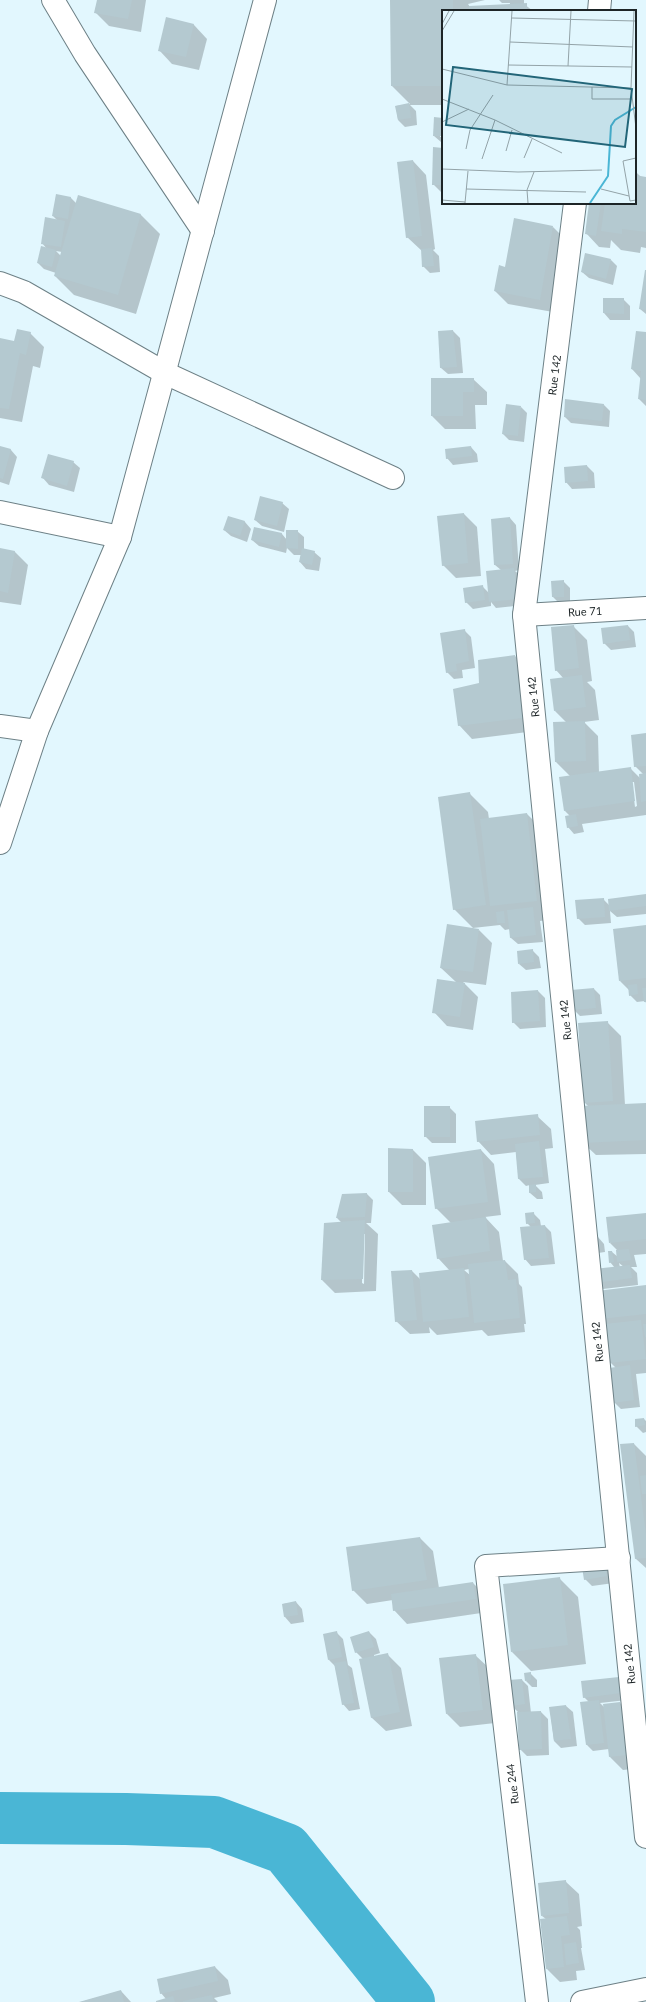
<svg xmlns="http://www.w3.org/2000/svg" width="646" height="2002" font-family="Lato,sans-serif">
	<style>
		.shadow { fill: #0003; fill-rule: evenodd }
		.lines { fill: none; stroke-linecap: round; stroke-linejoin: round }
		.river { stroke: #4ab6d5; stroke-width: 52 }
		.building { fill: #b4c9d0 }
		.minor-casing { stroke: #6d8086; stroke-width: 24 }
		.minor { stroke: #fff; stroke-width: 22 }
		.labels { text-anchor: middle; dominant-baseline: central; stroke-width: 4; stroke-linejoin: round; paint-order: stroke }
		.street-label { font-size: 11px; fill: #1d2527; stroke: #fff }
		.inset-river { fill: none; stroke: #4ab6d5; stroke-width: 2 }
		.inset-road { fill: none; stroke: #93a3a8; stroke-width: 1 }
		.view { fill: #226578; fill-opacity: 0.15; stroke: #226578; stroke-width: 2 }
		.inset-edge { fill: none; stroke: #1d2527; stroke-width: 2 }
	</style>
	<rect width="100%" height="100%" fill="#e2f7fe"/>
	<g class="shadow">
		<polygon points="98,0 146,0 141,32 109,26 96,13"/>
		<polygon points="391,0 485,0 468,4 470,7 510,5 510,3 502,3 499,0 524,0 524,4 533,11 443,11 443,105 410,105 416,111 417,125 405,127 398,120 396,106 410,104 392,86"/>
		<polygon points="167,18 194,25 207,39 199,70 172,64 159,50"/>
		<polygon points="443,119 443,135 440,135 440,137 443,137 443,143 441,142 434,136"/>
		<polygon points="443,149 443,194 433,184"/>
		<polygon points="413,161 426,175 435,249 433,250 439,256 440,272 430,273 423,266 422,251 407,237"/>
		<polygon points="635,171 641,177 646,178 646,248 641,247 640,253 621,250 611,240 610,248 599,247 586,233 590,203 635,203"/>
		<path d="M57,195L71,198L76,203L141,215L160,234L136,314L74,295L55,276L56,273L44,269L38,263L47,249L42,243L58,221L53,216ZM56,251L62,252L61,256Z"/>
		<polygon points="553,227 566,240 553,312 508,304 495,291 506,268"/>
		<polygon points="611,260 617,266 613,285 589,278 582,272"/>
		<polygon points="646,271 646,314 640,309"/>
		<polygon points="604,299 623,299 630,306 630,320 610,320 604,313"/>
		<polygon points="453,331 460,338 463,373 448,374 441,368"/>
		<polygon points="30,333 44,347 40,368 33,366 22,422 0,418 0,339 15,342"/>
		<polygon points="646,333 646,406 639,399 641,379 632,369"/>
		<polygon points="473,379 487,392 487,405 475,405 476,429 445,429 432,416"/>
		<polygon points="604,405 610,411 609,427 571,423 565,417"/>
		<polygon points="521,407 527,413 524,442 509,440 503,434"/>
		<polygon points="0,447 11,450 17,457 9,485 0,482"/>
		<polygon points="471,447 477,454 478,462 453,465 447,458"/>
		<polygon points="73,462 80,468 74,492 49,485 43,478"/>
		<polygon points="587,466 594,473 595,488 572,489 566,482"/>
		<polygon points="282,503 289,509 284,532 262,526 255,520"/>
		<polygon points="464,514 477,527 481,576 456,578 443,565"/>
		<polygon points="229,517 245,522 251,529 247,542 231,536 224,530"/>
		<polygon points="510,518 516,525 519,570 515,571 521,576 524,605 496,608 491,602 491,606 473,609 466,602 483,587 489,593 501,570 495,565"/>
		<polygon points="255,528 282,534 287,540 297,531 304,537 304,549 314,552 321,558 319,571 306,569 300,562 301,555 294,555 287,548 286,553 259,546 252,540"/>
		<polygon points="0,549 15,552 28,565 21,605 0,602"/>
		<polygon points="563,581 570,588 570,603 559,603 553,597"/>
		<polygon points="628,626 634,632 636,647 611,650 604,643"/>
		<path d="M574,627L587,640L592,681L587,682L595,690L599,720L584,722L598,736L599,773L630,768L640,778L643,774L635,766L646,734V815L582,824L584,832L574,834L568,827L570,816L565,811L570,776L556,762L554,723H567L555,711L564,679L556,670ZM632,782H634L637,806L635,807Z"/>
		<polygon points="464,630 471,637 475,668 462,670 463,678 454,679 447,672"/>
		<polygon points="515,656 528,670 535,731 472,739 459,725 480,684"/>
		<polygon points="469,793 488,812 489,819 527,814 546,833 555,919 540,921 543,942 518,944 511,938 510,929 505,930 500,925 473,928 454,909"/>
		<polygon points="646,895 646,914 617,917 610,911 611,923 585,925 578,918 603,899 609,905"/>
		<polygon points="646,926 646,1003 645,1001 637,1002 630,995 629,990 620,981"/>
		<polygon points="479,930 492,943 486,985 463,982 478,997 473,1030 447,1026 434,1012 456,982 441,968"/>
		<polygon points="532,950 539,957 541,968 526,970 519,964"/>
		<polygon points="594,989 600,995 602,1014 580,1016 574,1010"/>
		<polygon points="538,991 545,998 546,1027 520,1029 513,1022"/>
		<polygon points="607,1022 621,1036 625,1105 646,1104 646,1154 596,1155 582,1142 588,1106 584,1102"/>
		<polygon points="449,1107 456,1114 456,1143 432,1143 425,1136"/>
		<polygon points="537,1116 551,1129 553,1148 545,1149 549,1183 535,1185 542,1192 543,1199 537,1199 530,1193 530,1185 526,1186 519,1179 516,1152 491,1155 478,1141"/>
		<polygon points="413,1150 426,1163 426,1205 402,1205 389,1192"/>
		<path d="M481,1150L494,1164L501,1215L485,1217L499,1232L503,1261H505L518,1274L519,1284L522,1287L526,1324H524L525,1332L488,1336L482,1330L437,1335L429,1327L430,1333L410,1334L396,1321L412,1271L420,1279L450,1271L438,1258L451,1223L436,1208ZM469,1269L470,1275L464,1270Z"/>
		<path d="M367,1194L373,1200L371,1223H366L378,1234L376,1291L335,1293L322,1280L342,1223L337,1218L343,1195ZM363,1234H365L364,1284L362,1283Z"/>
		<polygon points="533,1213 540,1220 541,1226 545,1226 551,1232 555,1264 531,1266 525,1259 531,1227 527,1223"/>
		<path d="M646,1214V1254L634,1255L637,1267H631L637,1273L638,1285L603,1289L596,1282L615,1268L610,1262L612,1252L618,1257V1251L610,1243ZM619,1263L624,1267H620Z"/>
		<polygon points="591,1237 598,1237 604,1244 605,1252 598,1253"/>
		<polygon points="646,1286 646,1373 636,1374 640,1407 621,1409 614,1402 616,1368 610,1362 601,1319"/>
		<polygon points="644,1419 646,1421 646,1432 643,1433 636,1426"/>
		<polygon points="634,1444 646,1456 646,1568 636,1559"/>
		<polygon points="420,1538 433,1551 439,1588 473,1583 486,1596 488,1612 407,1624 394,1610 393,1600 367,1604 353,1590"/>
		<polygon points="605,1564 612,1571 614,1583 592,1586 585,1579"/>
		<polygon points="559,1578 578,1597 586,1664 531,1671 512,1652"/>
		<polygon points="296,1602 302,1609 304,1622 291,1624 285,1617 283,1604"/>
		<polygon points="336,1632 343,1639 348,1665 352,1668 360,1709 349,1711 343,1704 335,1666 329,1660"/>
		<polygon points="369,1632 376,1639 380,1653 374,1655 374,1657 387,1654 401,1668 412,1726 386,1731 372,1718 363,1659 356,1652"/>
		<polygon points="475,1655 489,1668 495,1723 460,1727 447,1714"/>
		<polygon points="530,1673 537,1680 537,1687 532,1687 526,1681"/>
		<polygon points="618,1678 627,1700 600,1703 604,1707 620,1703 633,1716 640,1768 623,1770 610,1757 609,1749 593,1751 587,1745 589,1702 584,1697"/>
		<polygon points="522,1680 528,1686 531,1713 541,1712 548,1719 549,1755 527,1756 520,1749 518,1712 512,1706"/>
		<polygon points="566,1706 573,1712 577,1746 561,1748 554,1741 550,1708"/>
		<polygon points="565,1881 579,1894 582,1926 577,1927 580,1930 582,1948 581,1948 585,1970 576,1971 577,1980 560,1982 547,1969 546,1919 542,1916"/>
		<polygon points="215,1967 228,1980 231,1994 214,1998 218,2002 158,2002 166,1999 161,1993"/>
		<polygon points="121,1991 131,2002 81,2002"/>
	</g>
	<g class="lines">
		<polyline class="river" points="0,1818 126,1819 214,1822 286,1849 409,2002"/>
	</g>
	<g class="building">
		<polygon points="97,0 132,0 128,19 94,13"/>
		<polygon points="390,0 453,0 453,11 443,11 443,86 391,86"/>
		<polygon points="527,3 527,11 469,11 469,6"/>
		<polygon points="166,17 194,24 186,57 158,51"/>
		<polygon points="409,103 411,118 398,120 395,106"/>
		<polygon points="434,117 443,118 443,136 433,136"/>
		<polygon points="433,147 443,148 443,185 432,185"/>
		<polygon points="413,160 422,236 406,238 397,162"/>
		<polygon points="635,175 646,177 646,232 622,229 622,234 601,231 605,203 635,203"/>
		<polygon points="56,194 71,197 68,219 52,216"/>
		<polygon points="78,195 141,214 118,295 54,276"/>
		<polygon points="589,203 601,203 596,236 585,234"/>
		<polygon points="45,217 65,221 61,247 41,244"/>
		<polygon points="514,218 553,226 540,300 494,291 499,265 505,267"/>
		<polygon points="41,246 56,250 52,267 37,263"/>
		<polygon points="432,248 434,266 422,267 421,249"/>
		<polygon points="585,253 611,259 606,279 581,272"/>
		<polygon points="645,270 646,270 646,310 639,309"/>
		<polygon points="603,298 624,298 624,314 603,313"/>
		<polygon points="17,329 31,332 26,355 20,353 9,409 0,408 0,338 14,341"/>
		<polygon points="453,330 457,367 440,368 438,331"/>
		<polygon points="636,331 646,332 646,400 638,399 641,371 631,369"/>
		<polygon points="431,378 474,378 474,392 463,392 463,416 431,416"/>
		<polygon points="565,399 604,404 602,421 564,417"/>
		<polygon points="506,404 521,406 518,436 502,434"/>
		<polygon points="0,446 11,449 3,479 0,478"/>
		<polygon points="471,446 472,456 446,459 445,449"/>
		<polygon points="48,454 74,461 67,486 41,478"/>
		<polygon points="587,465 588,481 565,483 564,467"/>
		<polygon points="260,496 283,502 277,526 254,520"/>
		<polygon points="464,513 468,563 442,566 437,516"/>
		<polygon points="228,516 245,521 240,536 223,530"/>
		<polygon points="510,517 513,564 494,565 491,519"/>
		<polygon points="254,527 282,533 279,547 251,540"/>
		<polygon points="286,530 298,530 298,549 286,548"/>
		<polygon points="0,548 15,551 8,593 0,591"/>
		<polygon points="302,548 315,551 312,565 299,562"/>
		<polygon points="514,568 518,599 489,602 486,571"/>
		<polygon points="564,580 564,597 552,597 551,581"/>
		<polygon points="483,585 485,600 465,603 463,588"/>
		<polygon points="574,625 579,668 555,671 551,627"/>
		<polygon points="628,625 630,640 603,644 601,628"/>
		<polygon points="465,629 469,661 456,664 457,671 446,673 440,633"/>
		<polygon points="515,655 523,718 458,726 453,689 479,683 478,660"/>
		<polygon points="582,675 586,707 554,711 550,679"/>
		<polygon points="585,721 586,761 555,762 553,722"/>
		<polygon points="646,733 646,766 634,767 631,735"/>
		<polygon points="631,767 635,801 564,811 559,777"/>
		<polygon points="646,773 646,801 641,802 639,774"/>
		<polygon points="470,792 486,905 453,910 438,797"/>
		<polygon points="527,813 537,901 490,906 480,819"/>
		<polygon points="576,814 578,826 567,828 565,816"/>
		<polygon points="646,894 646,906 609,911 608,899"/>
		<polygon points="604,898 605,917 577,919 575,900"/>
		<polygon points="533,907 536,935 510,938 507,910"/>
		<polygon points="504,911 505,923 497,923 496,912"/>
		<polygon points="447,924 479,929 473,972 440,968"/>
		<polygon points="646,925 646,978 619,981 613,929"/>
		<polygon points="533,949 534,962 518,964 517,951"/>
		<polygon points="437,979 465,983 460,1017 432,1013"/>
		<polygon points="637,984 638,994 629,996 628,985"/>
		<polygon points="594,988 596,1008 573,1010 571,990"/>
		<polygon points="642,988 646,988 646,1002 644,1002"/>
		<polygon points="538,990 540,1021 512,1023 511,992"/>
		<polygon points="608,1021 613,1101 583,1103 578,1023"/>
		<polygon points="646,1103 646,1140 581,1143 580,1106"/>
		<rect x="424" y="1106" width="26" height="31"/>
		<polygon points="538,1114 540,1135 477,1142 475,1121"/>
		<polygon points="539,1141 543,1177 518,1179 515,1144"/>
		<polygon points="388,1148 413,1149 413,1192 388,1192"/>
		<polygon points="481,1149 488,1202 435,1209 428,1157"/>
		<polygon points="536,1184 536,1192 529,1193 529,1185"/>
		<polygon points="367,1193 365,1217 336,1218 342,1194"/>
		<polygon points="534,1212 535,1223 526,1224 525,1213"/>
		<polygon points="646,1213 646,1239 609,1243 606,1217"/>
		<polygon points="486,1217 490,1251 437,1259 432,1225"/>
		<polygon points="365,1220 363,1279 321,1280 324,1223"/>
		<polygon points="545,1225 549,1258 524,1260 520,1227"/>
		<polygon points="629,1249 631,1260 617,1262 616,1250"/>
		<polygon points="608,1251 612,1251 614,1262 609,1263"/>
		<polygon points="505,1260 508,1280 516,1279 520,1318 474,1323 468,1264"/>
		<polygon points="630,1265 632,1278 595,1283 594,1269"/>
		<polygon points="464,1268 469,1317 423,1322 419,1273"/>
		<polygon points="412,1270 417,1320 395,1322 391,1271"/>
		<polygon points="646,1285 646,1314 600,1319 597,1291"/>
		<polygon points="641,1320 646,1359 609,1363 605,1324"/>
		<polygon points="643,1324 646,1324 646,1337 645,1337"/>
		<polygon points="630,1365 634,1400 613,1403 609,1368"/>
		<polygon points="644,1418 645,1425 635,1427 635,1419"/>
		<polygon points="634,1443 646,1534 646,1558 635,1559 620,1444"/>
		<polygon points="646,1475 646,1494 642,1494 640,1476"/>
		<polygon points="420,1537 427,1580 352,1591 346,1547"/>
		<polygon points="605,1563 607,1576 584,1580 582,1567"/>
		<polygon points="560,1577 568,1645 511,1652 503,1584"/>
		<polygon points="473,1582 476,1599 393,1611 391,1594"/>
		<polygon points="296,1601 298,1615 284,1617 282,1604"/>
		<polygon points="337,1631 342,1657 328,1660 323,1634"/>
		<polygon points="369,1631 374,1647 355,1653 350,1637"/>
		<polygon points="388,1653 400,1712 371,1718 359,1659"/>
		<polygon points="476,1654 483,1710 446,1714 439,1658"/>
		<polygon points="346,1661 354,1703 342,1705 334,1663"/>
		<polygon points="531,1672 531,1680 525,1681 524,1673"/>
		<polygon points="619,1677 621,1693 583,1698 581,1681"/>
		<polygon points="522,1679 525,1704 511,1706 508,1680"/>
		<polygon points="599,1700 604,1743 586,1745 580,1702"/>
		<polygon points="620,1702 627,1755 609,1757 603,1704"/>
		<polygon points="566,1705 571,1739 554,1741 549,1707"/>
		<polygon points="541,1711 542,1749 519,1750 517,1712"/>
		<polygon points="566,1880 569,1913 541,1916 538,1883"/>
		<polygon points="567,1916 570,1935 561,1936 564,1967 546,1969 540,1919"/>
		<polygon points="576,1942 579,1963 566,1965 564,1944"/>
		<polygon points="215,1966 218,1981 160,1994 157,1979"/>
		<polygon points="121,1990 124,2002 79,2002"/>
		<polygon points="212,1995 214,2002 183,2002 183,2001"/>
		<polygon points="173,1996 175,2002 156,2002 156,2001"/>
	</g>
	<g class="lines">
		<g class="minor-casing">
			<g id="minor">
				<polyline points="53,0 85,54 203,231"/>
				<polyline points="599,11 600,0"/>
				<polyline points="575,203 524,615 646,1837"/>
				<polyline points="0,283 24,292 165,373 393,478"/>
				<polyline points="0,512 120,537"/>
				<polyline points="524,615 646,608"/>
				<polyline points="0,726 37,731"/>
				<polyline points="0,843 37,731 120,537 265,0"/>
				<polyline points="537,2002 486,1566 619,1558"/>
				<polyline points="582,2002 646,1989"/>
			</g>
		</g>
		<use href="#minor" class="minor"/>
	</g>
	<g class="labels">
		<g class="street-label">
			<text transform="translate(554 375) rotate(-83)">Rue 142</text>
			<text transform="translate(585 611) rotate(-3)">Rue 71</text>
			<text transform="translate(533 697) rotate(-96)">Rue 142</text>
			<text transform="translate(565 1020) rotate(-96)">Rue 142</text>
			<text transform="translate(597 1342) rotate(-96)">Rue 142</text>
			<text transform="translate(629 1664) rotate(-96)">Rue 142</text>
			<text transform="translate(512 1784) rotate(-97)">Rue 244</text>
		</g>
	</g>
	<g transform="translate(442 10)">
		<rect width="194" height="194" fill="#e2f7fe"/>
		<path class="inset-river" d="M148,193L166,166L169,116L173,110L194,97"/>
		<path class="inset-road" d="M192,1L189,78L194,118M70,8L194,11M0,14L7,1M0,21L12,1M68,32L191,37M66,55L190,57M126,56L129,1M0,59L65,75L189,78M65,75L70,1M150,77V89H190M0,89L53,110L120,143M0,112L27,99M24,139L28,120L51,85M64,141L70,120M82,148L90,129M194,148L181,151L188,191L194,190M40,149L53,110M0,159L76,162L160,160M24,179L144,182M159,179L187,186M0,190L23,192M23,193L26,161M86,193L85,180L92,162"/>
		<path class="view" d="M11,57L190,79L183,137L4,115Z"/>
		<rect width="194" height="194" class="inset-edge"/>
	</g>
</svg>
